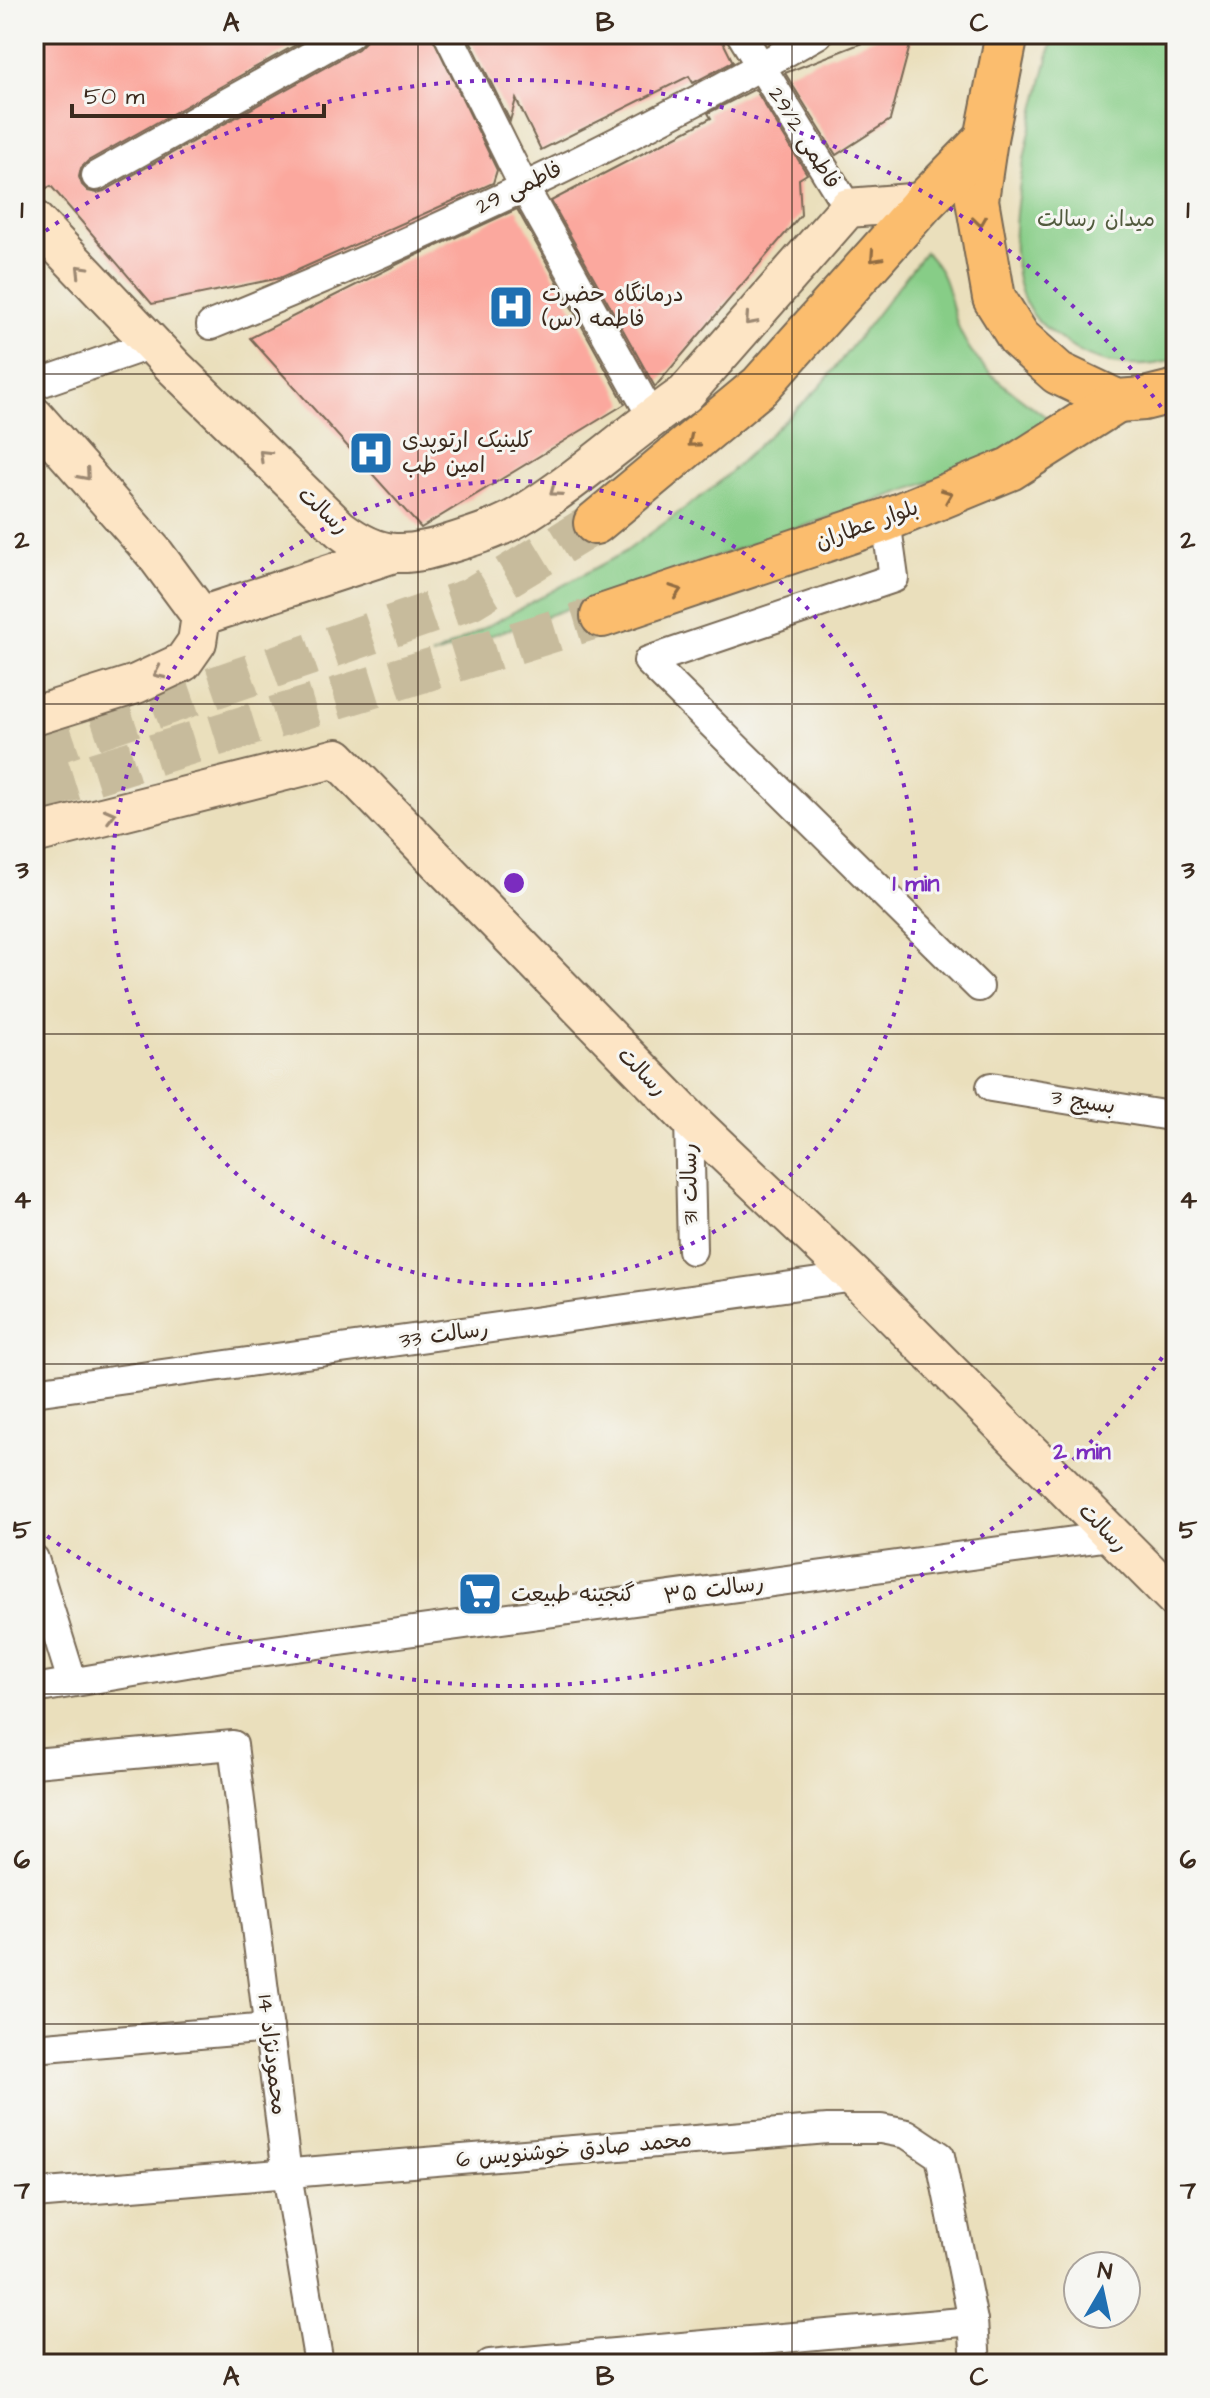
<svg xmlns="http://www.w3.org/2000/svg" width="1210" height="2398" font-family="'Architects Daughter','Playpen Sans Arabic',sans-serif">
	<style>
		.green { fill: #87cd87; stroke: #617c52; stroke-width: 2 }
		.building { fill: #fba89e }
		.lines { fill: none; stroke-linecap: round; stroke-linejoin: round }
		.primary-tunnel { stroke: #c7bb9c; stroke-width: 42; stroke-dasharray: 42 21; stroke-linecap: butt }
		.street-casing { stroke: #786955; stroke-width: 32 }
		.secondary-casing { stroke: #786955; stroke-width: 42 }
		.primary-casing { stroke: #786955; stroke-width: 46 }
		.street { stroke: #fff; stroke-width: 28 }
		.secondary { stroke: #fde5c5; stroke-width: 38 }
		.primary { stroke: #fbbd6e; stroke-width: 42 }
		.oneway { stroke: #916c42 }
		.oneway2 { stroke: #9c8872 }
		.grid { fill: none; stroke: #3b2a1e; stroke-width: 2; stroke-opacity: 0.55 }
		.ring { fill: none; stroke: #7b2cbf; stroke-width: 4; stroke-dasharray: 4 8 }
		.labels { text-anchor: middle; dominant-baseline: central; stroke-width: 6; stroke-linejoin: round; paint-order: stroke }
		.street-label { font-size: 22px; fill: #3b2a1e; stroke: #f6f6f2 }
		.park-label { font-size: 22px; fill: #525b3e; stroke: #f6f6f2 }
		.poi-label { font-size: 22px; fill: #3b2a1e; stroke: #f6f6f2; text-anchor: start }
		.centre { fill: #7b2cbf; stroke: #f6f6f2; stroke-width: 4 }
		.ring-label { font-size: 24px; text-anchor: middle; font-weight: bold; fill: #7b2cbf; stroke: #f6f6f2; stroke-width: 6; stroke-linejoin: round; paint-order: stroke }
		.neatline { fill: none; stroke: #3b2a1e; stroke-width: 3 }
		.grid-label { font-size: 26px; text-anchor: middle; font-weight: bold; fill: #3b2a1e }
	</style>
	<rect width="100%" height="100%" fill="#f6f6f2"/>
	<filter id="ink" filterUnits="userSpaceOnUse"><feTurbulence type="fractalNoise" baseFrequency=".0125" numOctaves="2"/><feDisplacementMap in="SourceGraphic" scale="16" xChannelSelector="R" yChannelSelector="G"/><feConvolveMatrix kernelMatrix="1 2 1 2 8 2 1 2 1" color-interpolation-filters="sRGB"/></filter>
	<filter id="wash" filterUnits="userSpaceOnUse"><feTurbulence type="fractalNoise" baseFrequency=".006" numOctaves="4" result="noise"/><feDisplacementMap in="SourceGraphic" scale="32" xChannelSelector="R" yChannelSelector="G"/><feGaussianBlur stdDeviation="1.8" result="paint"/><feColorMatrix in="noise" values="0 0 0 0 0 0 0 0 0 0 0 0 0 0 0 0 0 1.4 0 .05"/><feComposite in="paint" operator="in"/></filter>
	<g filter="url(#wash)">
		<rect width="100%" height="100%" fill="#eadfbc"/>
		<g class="green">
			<path d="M1056,34H1176V359C1142,370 1100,367 1070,346C1056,336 1038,324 1029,309C992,248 1036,112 1051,45Z"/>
			<path d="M925,252C949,275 947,293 957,323C972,368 1014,393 1049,419L1010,454L432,656L625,552L715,486L820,387Z"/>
		</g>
		<g id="blocks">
			<g class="building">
				<polygon points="34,34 315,34 88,161 81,168 79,177 82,185 88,191 97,193 104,191 358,49 365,42 367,34 431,34 497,170 493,183 280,278 152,304 51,186 47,188 34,174"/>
				<polygon points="467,34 719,34 733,62 693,83 689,76 541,150 516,99 510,121"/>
				<polygon points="885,34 913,34 890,120 836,155 785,73"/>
				<polygon points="755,89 807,174 799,179 801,215 655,387 551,201 711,118 708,113"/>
				<polygon points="517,209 625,404 421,528 250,338 402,262"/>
			</g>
		</g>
	</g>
	<g filter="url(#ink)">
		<use href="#blocks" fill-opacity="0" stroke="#786955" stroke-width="2"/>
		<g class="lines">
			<g class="primary-tunnel">
				<polyline points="34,750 470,599 595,523"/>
				<polyline points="34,792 602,616"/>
			</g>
			<g class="street-casing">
				<g id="street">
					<polyline points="448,34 524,187 652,417"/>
					<polyline points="741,34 848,208"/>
					<polyline points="96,176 350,34"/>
					<path d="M211,325C419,241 623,145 818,34"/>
					<polyline points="34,385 152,344"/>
					<polyline points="886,520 894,578 648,661 979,987"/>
					<polyline points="991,1087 1176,1117"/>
					<polyline points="689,1119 692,1250"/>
					<polyline points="34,1392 855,1277"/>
					<polyline points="34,1559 72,1681"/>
					<polyline points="34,1689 222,1657 1111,1536"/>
					<polyline points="34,1763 233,1745 287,2174 319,2364"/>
					<polyline points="34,2048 269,2028"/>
					<polyline points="34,2194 828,2129 881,2129 907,2134 940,2156 973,2321 976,2364"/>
					<polyline points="490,2364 973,2321"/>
				</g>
			</g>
			<g class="secondary-casing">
				<g id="secondary">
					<path d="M34,220L175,368L340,529C356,541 374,552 395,553C416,554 436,548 455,542C478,535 503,527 523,514C580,479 630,432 685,394L848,208L924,202"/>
					<polyline points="34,416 155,554 201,616 197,642 183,662 136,684 34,716"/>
					<polyline points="201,616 394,553"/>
					<polyline points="34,834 337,758 689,1119 855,1277 1176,1599"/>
				</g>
			</g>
			<g class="primary-casing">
				<g id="primary">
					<polyline points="1007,34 986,139 977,200 994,298 1019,338 1058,373 1117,401 1144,399 1176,391"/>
					<polyline points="595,523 760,386 924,202 986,139"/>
					<polyline points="602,616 886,520 1010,469 1117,401"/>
				</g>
			</g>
			<use href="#street" class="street"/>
			<use href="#secondary" class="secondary"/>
			<use href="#primary" class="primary"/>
		</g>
		<defs><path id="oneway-chevron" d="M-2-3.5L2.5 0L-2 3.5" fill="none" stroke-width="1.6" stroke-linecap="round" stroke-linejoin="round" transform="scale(2)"/></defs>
		<g class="oneway">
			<use href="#oneway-chevron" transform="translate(980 221) rotate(82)"/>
			<use href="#oneway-chevron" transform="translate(875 257) rotate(132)"/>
			<use href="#oneway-chevron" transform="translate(693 442) rotate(140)"/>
			<use href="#oneway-chevron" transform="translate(947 495) rotate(-22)"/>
			<use href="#oneway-chevron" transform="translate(676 591) rotate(-19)"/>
		</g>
		<g class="oneway2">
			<use href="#oneway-chevron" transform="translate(81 270) rotate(-134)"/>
			<use href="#oneway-chevron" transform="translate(750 320) rotate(132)"/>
			<use href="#oneway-chevron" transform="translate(264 455) rotate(-136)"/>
			<use href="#oneway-chevron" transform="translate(85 475) rotate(49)"/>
			<use href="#oneway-chevron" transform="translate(555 491) rotate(144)"/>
			<use href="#oneway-chevron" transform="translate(159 673) rotate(155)"/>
			<use href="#oneway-chevron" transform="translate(110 815) rotate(-14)"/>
		</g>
	</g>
	<path class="grid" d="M418,34V2364M792,34V2364M34,374H1176M34,704H1176M34,1034H1176M34,1364H1176M34,1694H1176M34,2024H1176"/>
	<g class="ring">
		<circle cx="514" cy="883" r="402"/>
		<path d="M1176 1338A803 803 0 0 1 36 1528M36 238A803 803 0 0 1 1176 428"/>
	</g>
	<defs>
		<g id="hospital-square" transform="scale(2.3)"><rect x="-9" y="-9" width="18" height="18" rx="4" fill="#1f6fb2" stroke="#f6f6f2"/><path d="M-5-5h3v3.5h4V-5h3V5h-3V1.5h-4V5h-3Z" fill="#fff"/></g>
		<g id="supermarket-square" transform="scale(2.3)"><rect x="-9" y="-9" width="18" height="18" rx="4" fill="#1f6fb2" stroke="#f6f6f2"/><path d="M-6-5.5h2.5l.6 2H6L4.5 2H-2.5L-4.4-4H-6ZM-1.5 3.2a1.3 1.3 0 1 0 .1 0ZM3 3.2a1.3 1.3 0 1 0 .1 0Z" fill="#fff"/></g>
	</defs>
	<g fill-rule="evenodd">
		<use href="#hospital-square" x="511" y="307"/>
		<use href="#hospital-square" x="371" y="453"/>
		<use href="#supermarket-square" x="480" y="1594"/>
	</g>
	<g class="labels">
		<g class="street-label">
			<text transform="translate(804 138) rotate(58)">فاطمی 29/2</text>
			<text transform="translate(519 188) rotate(-26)">فاطمی 29</text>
			<text transform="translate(323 511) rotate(42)">رسالت</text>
			<text transform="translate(867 525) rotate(-20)">بلوار عطاران</text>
			<text transform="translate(642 1072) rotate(45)">رسالت</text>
			<text transform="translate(1083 1102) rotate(9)">بسیج 3</text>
			<text transform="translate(690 1184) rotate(-91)">رسالت 31</text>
			<text transform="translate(444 1335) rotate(-8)">رسالت 33</text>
			<text transform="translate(1103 1528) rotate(45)">رسالت</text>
			<text transform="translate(714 1590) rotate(-8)">رسالت ۳۵</text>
			<text transform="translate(272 2055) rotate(83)">محمودنژاد 14</text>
			<text transform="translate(574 2150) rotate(-5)">محمد صادق خوشنویس 6</text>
		</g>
		<g class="park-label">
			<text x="1096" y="219">میدان رسالت</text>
		</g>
		<g class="poi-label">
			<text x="542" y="294">درمانگاه حضرت<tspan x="542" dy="25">فاطمه (س)</tspan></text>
			<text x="402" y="440">کلینیک ارتوپدی<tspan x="402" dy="25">امین طب</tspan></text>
			<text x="511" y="1594">گنجینه طبیعت</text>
		</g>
	</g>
	<circle cx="514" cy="883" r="12" class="centre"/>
	<g class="ring-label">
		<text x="916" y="891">1 min</text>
		<text x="1082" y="1459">2 min</text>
	</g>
	<rect width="1210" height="2398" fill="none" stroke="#f6f6f2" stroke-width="88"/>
	<g transform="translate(1102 2290) rotate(9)"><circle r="38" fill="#f6f6f2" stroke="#aba49d" stroke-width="2"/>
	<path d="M0-6L14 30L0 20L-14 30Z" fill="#1f6fb2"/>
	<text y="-12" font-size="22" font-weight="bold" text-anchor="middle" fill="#3b2a1e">N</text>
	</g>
	<path d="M72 104v12h252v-12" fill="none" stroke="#3b2a1e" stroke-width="4"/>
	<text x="84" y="104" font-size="24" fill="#3b2a1e" stroke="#f6f6f2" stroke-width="6" paint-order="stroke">50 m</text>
	<rect x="44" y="44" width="1122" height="2310" class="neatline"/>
	<g class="grid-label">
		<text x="231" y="31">A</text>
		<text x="605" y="31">B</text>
		<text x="979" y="31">C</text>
		<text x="22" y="218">1</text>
		<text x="1188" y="218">1</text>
		<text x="22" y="548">2</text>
		<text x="1188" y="548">2</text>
		<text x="22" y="878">3</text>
		<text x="1188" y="878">3</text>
		<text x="22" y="1208">4</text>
		<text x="1188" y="1208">4</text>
		<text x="22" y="1538">5</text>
		<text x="1188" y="1538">5</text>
		<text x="22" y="1868">6</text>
		<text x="1188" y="1868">6</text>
		<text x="22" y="2198">7</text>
		<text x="1188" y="2198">7</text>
		<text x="231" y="2385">A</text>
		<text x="605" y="2385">B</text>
		<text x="979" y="2385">C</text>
	</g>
</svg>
